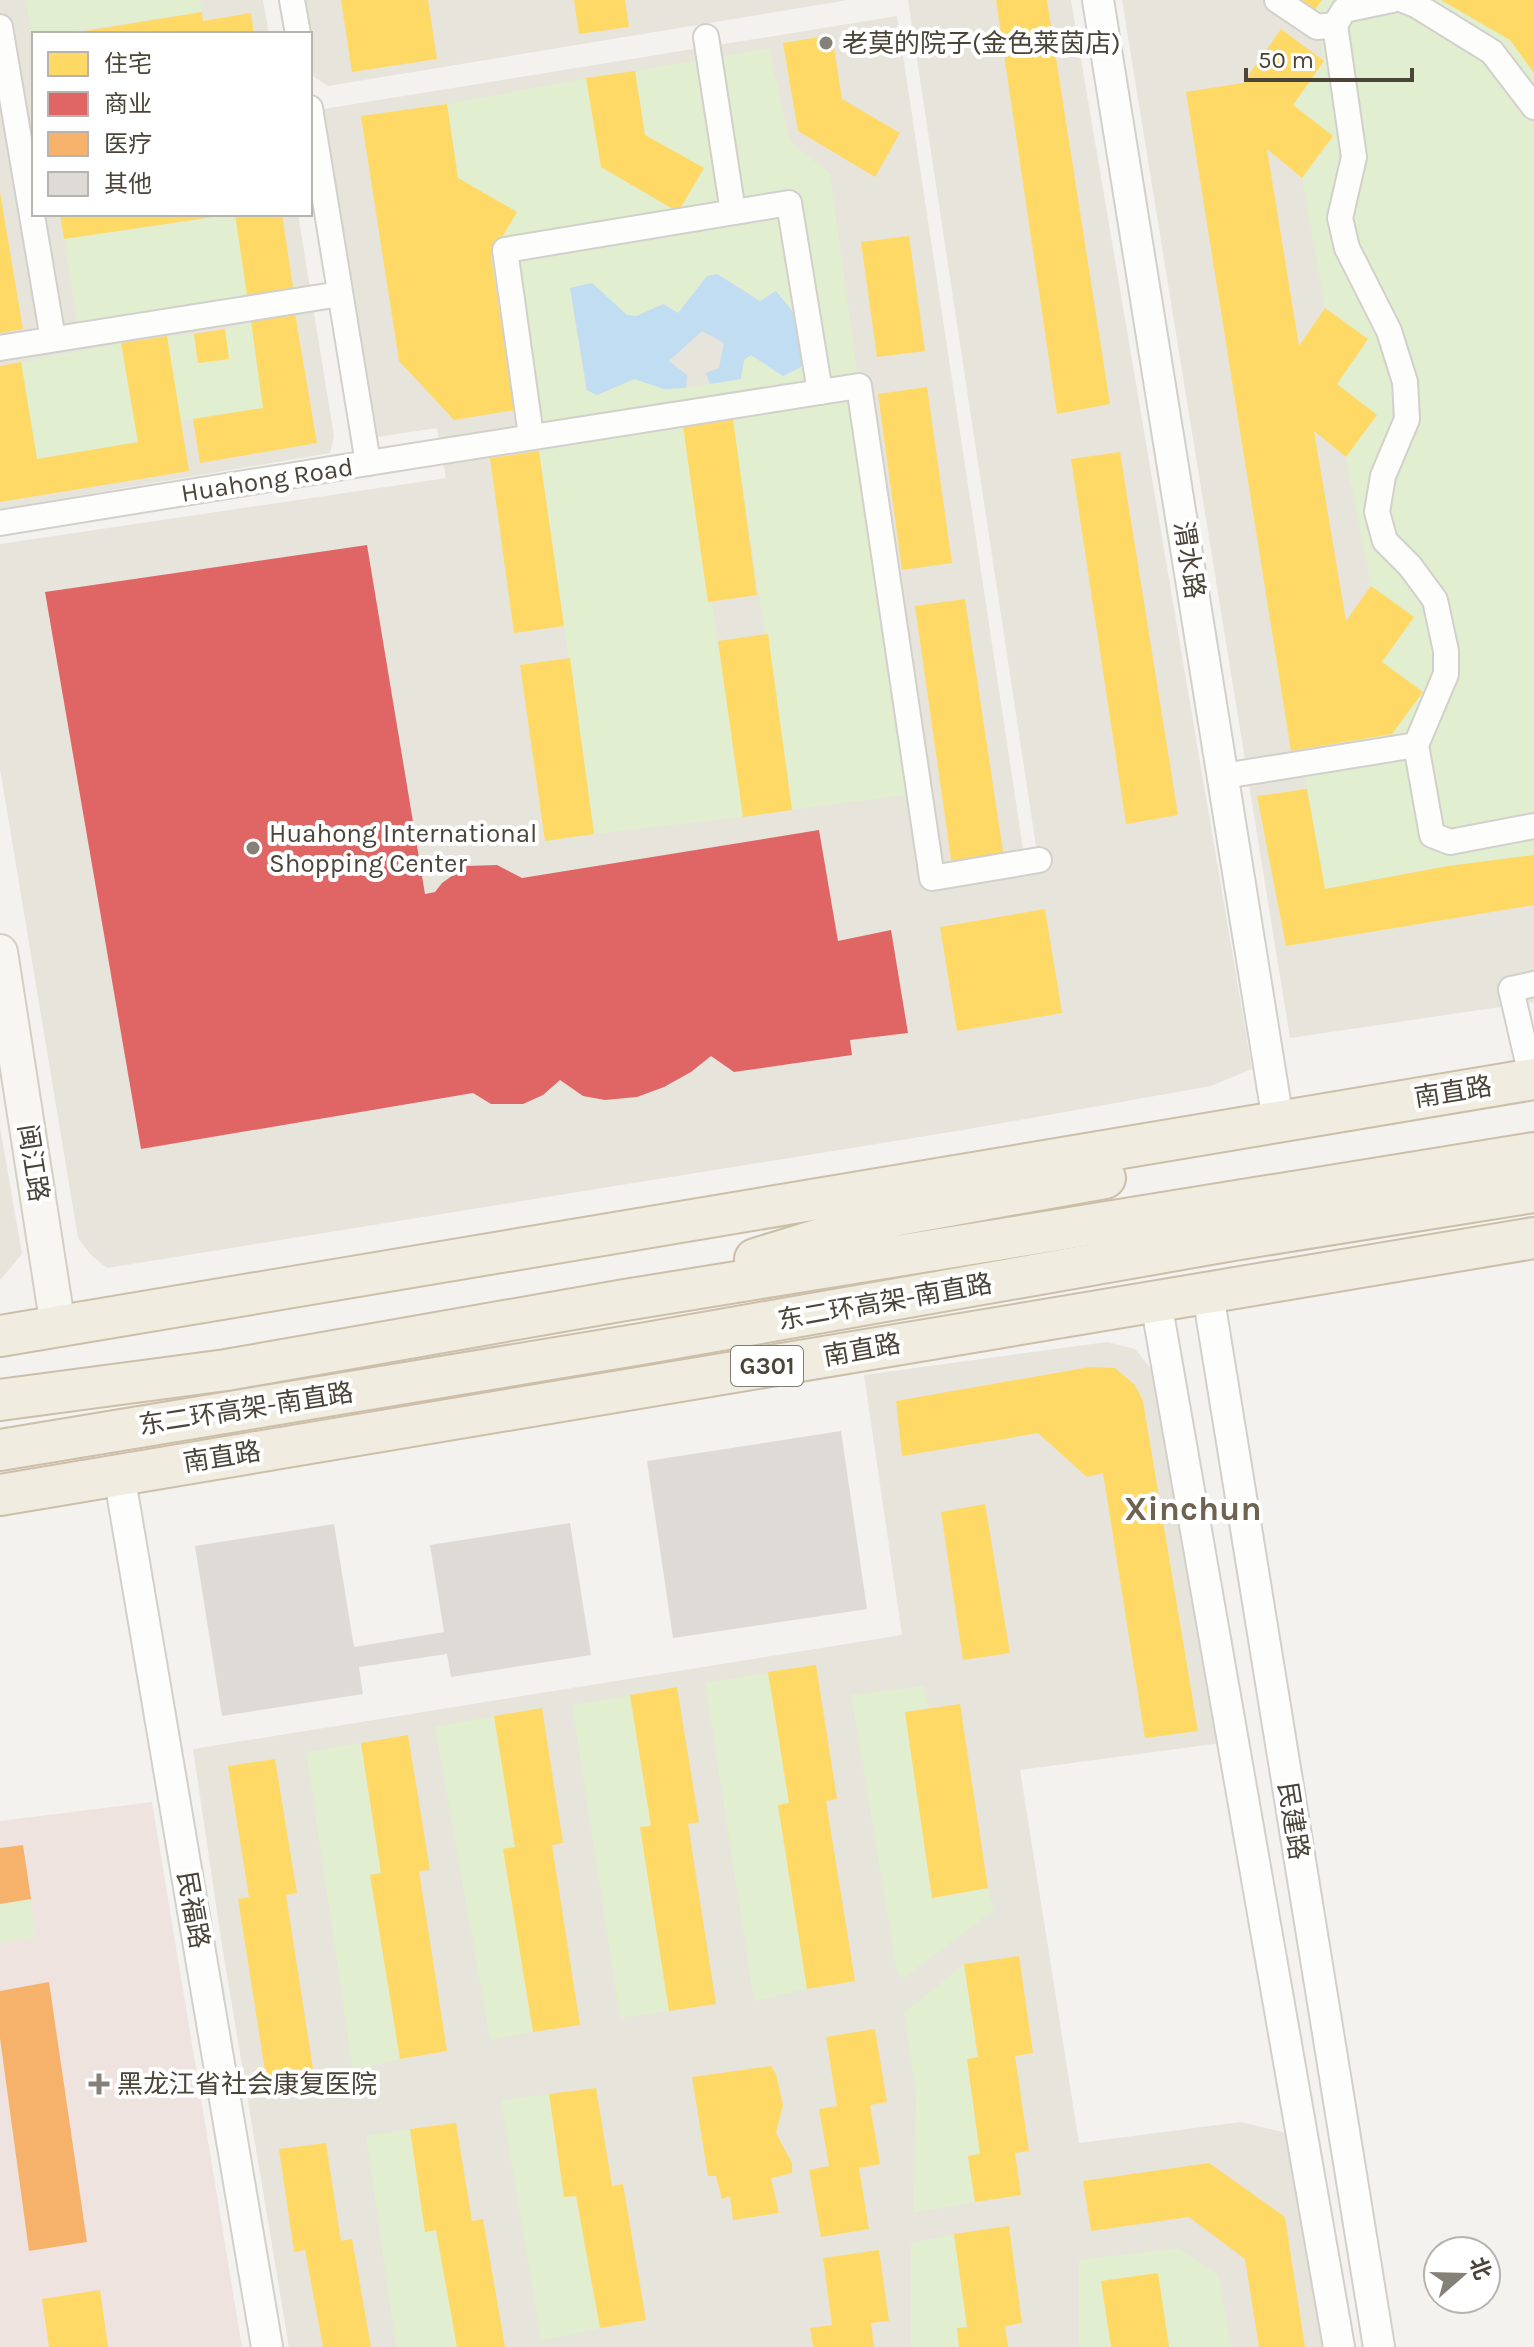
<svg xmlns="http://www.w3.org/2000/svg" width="1534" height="2347" font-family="Karla,'Noto Sans SC',sans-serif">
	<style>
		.residential { fill: #e7e4dc }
		.medical { fill: #eee3df }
		.green { fill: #e1eecf }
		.water { fill: #c0ddf1 }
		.homes { fill: #ffd966 }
		.shops { fill: #e06666 }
		.health { fill: #f6b26b }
		.building { fill: #dedbd6 }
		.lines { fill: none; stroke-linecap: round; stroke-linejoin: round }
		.minor-casing { stroke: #d2d0cb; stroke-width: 28 }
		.tertiary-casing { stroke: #d2d0cb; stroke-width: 34 }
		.secondary-casing { stroke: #d3cfc5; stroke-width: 38 }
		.trunk-casing { stroke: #ccbfa9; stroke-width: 44 }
		.minor { stroke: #fdfdfc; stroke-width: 24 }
		.tertiary { stroke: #fdfdfc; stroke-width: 30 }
		.secondary { stroke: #f7f6f1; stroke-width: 34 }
		.trunk { stroke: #f0ece0; stroke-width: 40 }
		.poi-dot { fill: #868178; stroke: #fff; stroke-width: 3 }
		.labels { text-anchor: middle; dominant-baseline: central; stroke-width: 8; stroke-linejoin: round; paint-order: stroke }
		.shield { fill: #fff; stroke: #817c74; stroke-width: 2 }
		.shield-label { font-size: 24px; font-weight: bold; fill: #4b4439 }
		.poi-label { font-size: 26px; fill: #4b4439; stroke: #fff; text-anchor: start }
		.street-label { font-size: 26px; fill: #4b4439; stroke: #fff }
		.district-label { font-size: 34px; font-weight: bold; fill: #6e6250; stroke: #fff }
	</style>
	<rect width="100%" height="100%" fill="#f4f2ee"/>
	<g class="residential">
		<polygon points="0,0 263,0 269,34 34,34 34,214 298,214 334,436 330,453 0,509"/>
		<polygon points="301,0 848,0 328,86 313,76 310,34 307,34"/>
		<polygon points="908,0 1071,0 1252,1069 1211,1086 969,1129 107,1268 91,1255 78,1238 0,769 0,544 446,478 437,428 370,438 317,110 897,16 1027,875 1040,873"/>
		<polygon points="1122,0 1534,0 1534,1002 1290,1038"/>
		<polygon points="0,1127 22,1254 0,1280"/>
		<polygon points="1107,1342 1135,1349 1159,1379 1221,1743 1020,1770 1079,2143 1241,2122 1291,2134 1330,2347 289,2347 221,1939 193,1749 902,1635 864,1375"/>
	</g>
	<polygon class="medical" points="152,1802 242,2347 0,2347 0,1821"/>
	<g class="green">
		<polygon points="26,0 200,0 202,12 54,34 34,34 32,37"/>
		<polygon points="1322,0 1441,0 1510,40 1534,73 1534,855 1448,866 1325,889 1307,789 1303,749 1392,734 1423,692 1382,662 1413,617 1371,586 1346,457 1377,415 1337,384 1368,339 1325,308 1302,178 1333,136 1293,105 1324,61 1315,10"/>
		<polygon points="769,48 790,142 830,173 859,386 820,392 801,322 707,276 678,313 663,304 637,316 627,315 592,283 570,288 586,390 598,395 634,379 664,389 686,388 740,379 744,359 751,355 783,376 807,364 816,402 860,394 919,793 792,810 732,419 683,426 718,641 743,817 594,834 539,451 531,436 527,408 515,410 491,256 517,212 458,178 447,104 586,78 601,167 678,212 704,168 645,135 635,71"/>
		<polygon points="235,214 249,308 79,335 64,239"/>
		<polygon points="251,321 263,408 180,421 167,336 194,334 198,363 229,359 225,329"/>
		<polygon points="121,343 138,442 37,459 21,362"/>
		<polygon points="768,1672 789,1803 778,1805 807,1989 754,2001 705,1683"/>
		<polygon points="924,1686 928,1708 905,1712 932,1898 988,1888 994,1910 904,1978 897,1973 851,1695"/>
		<polygon points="630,1695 651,1826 640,1828 669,2011 620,2018 572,1705"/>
		<polygon points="494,1716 515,1847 504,1849 533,2032 490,2040 435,1727"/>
		<polygon points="361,1743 381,1873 370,1876 400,2059 353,2070 306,1752"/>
		<polygon points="31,1899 35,1938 0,1943 0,1904"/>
		<polygon points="964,1964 978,2057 967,2059 980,2154 968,2156 975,2202 913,2213 916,2096 904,2013"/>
		<polygon points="549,2094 564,2197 576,2196 600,2328 541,2341 501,2100"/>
		<polygon points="410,2129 425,2232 436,2230 457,2347 396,2347 366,2136"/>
		<polygon points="954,2234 967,2327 957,2329 959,2347 911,2347 911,2243"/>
		<polygon points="1179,2248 1219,2276 1231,2347 1169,2347 1157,2274 1102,2281 1111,2347 1079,2347 1079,2260"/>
	</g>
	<polygon class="water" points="717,274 760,301 776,291 801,322 807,364 783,376 751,355 744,360 741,379 710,384 706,373 719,368 724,343 702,331 669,361 687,375 686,388 664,389 634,379 597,395 587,390 570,288 592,283 627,315 637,316 663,304 678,313 707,276"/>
	<g class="homes">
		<polygon points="341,0 428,0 437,59 352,72"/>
		<polygon points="574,0 625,0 629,27 579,34"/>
		<polygon points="996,0 1047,0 1110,404 1057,414"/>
		<polygon points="1300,0 1322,0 1315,10"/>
		<polygon points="1441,0 1534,0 1534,73 1510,40"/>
		<polygon points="202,12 203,21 251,13 254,34 66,34"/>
		<polygon points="1281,29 1324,61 1293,105 1333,136 1302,178 1267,149 1299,346 1325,308 1368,339 1337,384 1377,415 1346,457 1314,431 1346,621 1371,586 1414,617 1382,662 1423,692 1392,734 1291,751 1186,92 1243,83"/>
		<polygon points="832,35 842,99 900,133 875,177 798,131 783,43"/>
		<polygon points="635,71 645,135 704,168 678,212 601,167 586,78"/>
		<polygon points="447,104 458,178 517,212 491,256 515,410 454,420 399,361 361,116"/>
		<polygon points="0,192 23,329 0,333"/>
		<polygon points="60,214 220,214 220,216 64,239"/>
		<polygon points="235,214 282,214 294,294 248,301"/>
		<polygon points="909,236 925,351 877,357 861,242"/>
		<polygon points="295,313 317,443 200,463 193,419 263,408 251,321"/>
		<polygon points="225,329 229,359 198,363 194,334"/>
		<polygon points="167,336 189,471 0,502 0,366 21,362 37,459 138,442 121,343"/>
		<polygon points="927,387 952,563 902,570 878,394"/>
		<polygon points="733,419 757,595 708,602 683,426"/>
		<polygon points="539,451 564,626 514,633 490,458"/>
		<polygon points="1120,452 1178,815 1126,824 1071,459"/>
		<polygon points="965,599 1004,858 952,866 915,606"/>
		<polygon points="768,634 792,810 743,817 718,641"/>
		<polygon points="570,658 594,834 545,841 520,665"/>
		<polygon points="1307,789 1325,889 1448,866 1534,855 1534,905 1286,946 1257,796"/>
		<polygon points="1045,909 1062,1013 957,1031 940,927"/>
		<polygon points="1090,1367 1115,1368 1135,1385 1143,1401 1198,1731 1145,1738 1103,1473 1087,1477 1038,1433 902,1456 896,1401"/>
		<polygon points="985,1504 1010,1653 963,1660 941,1512"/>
		<polygon points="816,1665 837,1799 826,1801 855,1981 807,1989 778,1805 789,1803 768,1672"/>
		<polygon points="677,1687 699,1822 688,1824 716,2004 669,2011 640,1827 651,1826 630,1695"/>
		<polygon points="960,1704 988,1888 932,1898 905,1712"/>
		<polygon points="542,1708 563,1843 552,1845 580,2025 533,2032 503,1849 515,1847 494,1716"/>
		<polygon points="408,1735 430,1870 419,1871 447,2051 400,2059 370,1875 381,1873 361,1743"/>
		<polygon points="275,1759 297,1893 286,1895 314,2075 267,2083 238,1899 249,1897 228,1766"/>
		<polygon points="1019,1956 1033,2053 1015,2056 1029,2151 1015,2153 1021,2195 975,2202 968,2156 980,2154 967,2059 978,2057 964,1964"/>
		<polygon points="875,2029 887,2102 870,2105 880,2164 859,2168 869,2229 821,2237 809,2170 829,2166 819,2109 837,2106 826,2037"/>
		<polygon points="771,2066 776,2074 783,2105 776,2133 792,2163 792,2173 771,2178 779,2213 733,2220 730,2196 722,2199 716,2176 708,2176 692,2077"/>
		<polygon points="596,2088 612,2186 623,2184 646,2320 600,2328 576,2196 564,2197 549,2094"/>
		<polygon points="456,2123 472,2221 483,2219 505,2347 457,2347 436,2230 425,2232 410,2129"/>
		<polygon points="326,2143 341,2241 352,2239 371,2347 323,2347 305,2250 294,2252 279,2149"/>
		<polygon points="1209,2163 1285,2217 1305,2347 1259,2347 1245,2259 1189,2217 1091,2231 1083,2181"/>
		<polygon points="1009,2226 1022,2323 1005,2326 1008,2347 959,2347 957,2328 967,2327 954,2234"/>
		<polygon points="879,2250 889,2321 871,2323 874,2347 813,2347 810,2328 832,2325 823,2258"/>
		<polygon points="1158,2273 1169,2347 1111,2347 1101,2281"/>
		<polygon points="100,2290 108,2347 49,2347 42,2299"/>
	</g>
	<polygon class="shops" points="367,545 425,894 435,892 442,883 466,866 497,865 522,878 819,830 838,941 891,930 908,1033 850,1040 852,1055 734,1072 711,1056 691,1072 664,1087 637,1097 605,1100 583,1096 560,1080 543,1095 523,1104 491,1104 473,1093 141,1149 45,592"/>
	<g class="health">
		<polygon points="23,1845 31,1899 0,1904 0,1848"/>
		<polygon points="49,1982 87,2242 29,2251 0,2038 0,1991"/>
	</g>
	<g class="building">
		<polygon points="841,1431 867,1609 673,1638 647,1461"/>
		<polygon points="570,1523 591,1655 451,1677 447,1654 359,1667 363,1694 222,1716 195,1546 334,1524 354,1647 444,1632 430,1545"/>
	</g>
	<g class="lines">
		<g class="minor-casing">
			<g id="minor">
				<polyline points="292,0 298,34"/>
				<polyline points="1277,0 1317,27 1335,25"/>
				<polyline points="1392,0 1344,10 1335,25 1354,157 1340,218 1347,248 1389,331 1405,382 1407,419 1383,476 1377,512 1385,541 1410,566 1435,600 1446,651 1446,674 1416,745 1432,835 1450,842 1534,826"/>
				<polyline points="1403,0 1416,5 1492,52 1534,107"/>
				<polyline points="0,27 53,339"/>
				<polyline points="706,37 733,212"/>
				<polyline points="0,348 340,294"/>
				<polyline points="820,392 859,386 932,878 1039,860"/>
				<polyline points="368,463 820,392 789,203 505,250 531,436"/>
				<polyline points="0,523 368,463 310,108"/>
				<polyline points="1224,776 1416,745"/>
				<polyline points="1532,1080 1511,989 1534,984"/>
			</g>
		</g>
		<g class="tertiary-casing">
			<g id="tertiary">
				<polyline points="1098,0 1278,1121"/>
				<polyline points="1208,1294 1379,2347"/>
				<polyline points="1156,1302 1339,2347"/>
				<polyline points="119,1474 267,2347"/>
			</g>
		</g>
		<g class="secondary-casing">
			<polyline id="secondary" points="0,952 58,1327"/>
		</g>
		<g class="trunk-casing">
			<g id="trunk">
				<polyline points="755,1259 898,1215 1105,1178"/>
				<polyline points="0,1336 1534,1079"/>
				<polyline points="0,1400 226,1370 625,1300 1534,1153"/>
				<polyline points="0,1450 641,1344 1233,1240 1534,1192"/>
				<polyline points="0,1495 1534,1238"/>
			</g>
		</g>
		<use href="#minor" class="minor"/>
		<use href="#tertiary" class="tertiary"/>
		<use href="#secondary" class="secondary"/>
		<use href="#trunk" class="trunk"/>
	</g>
	<g class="poi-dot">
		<circle cx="826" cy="43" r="8"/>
		<circle cx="253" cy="848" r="8"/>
		<path d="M95 2072h8v8h8v8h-8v8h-8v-8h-8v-8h8z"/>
	</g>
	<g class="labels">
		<rect class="shield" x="731" y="1346" width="72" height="40" rx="6"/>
		<g class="shield-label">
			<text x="767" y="1366">G301</text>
		</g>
		<g class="poi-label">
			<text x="842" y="43">老莫的院子(金色莱茵店)</text>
			<text x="269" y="833">Huahong International<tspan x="269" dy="30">Shopping Center</tspan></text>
			<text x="117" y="2084">黑龙江省社会康复医院</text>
		</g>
		<g class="street-label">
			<text transform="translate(267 480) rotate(-9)">Huahong Road</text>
			<text transform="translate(1189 560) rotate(81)">渭水路</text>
			<text transform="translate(1453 1092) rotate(-9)">南直路</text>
			<text transform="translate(33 1163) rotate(81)">闽江路</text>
			<text transform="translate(885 1302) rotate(-10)">东二环高架-南直路</text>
			<text transform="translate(862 1350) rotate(-10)">南直路</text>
			<text transform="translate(246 1409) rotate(-9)">东二环高架-南直路</text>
			<text transform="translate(222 1457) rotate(-9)">南直路</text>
			<text transform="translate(1293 1821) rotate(81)">民建路</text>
			<text transform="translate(193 1910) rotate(80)">民福路</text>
		</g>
		<g class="district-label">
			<text x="1193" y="1509">Xinchun</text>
		</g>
	</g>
	<rect x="32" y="32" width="280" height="184" fill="#ffffff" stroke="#b7b4b0" stroke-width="2"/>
	<rect x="48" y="52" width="40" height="24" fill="#ffd966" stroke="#b7b4b0" stroke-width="2"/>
	<text x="104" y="72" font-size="24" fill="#4b4439">住宅</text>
	<rect x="48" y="92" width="40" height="24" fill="#e06666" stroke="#b7b4b0" stroke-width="2"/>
	<text x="104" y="112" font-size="24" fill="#4b4439">商业</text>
	<rect x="48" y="132" width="40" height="24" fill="#f6b26b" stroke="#b7b4b0" stroke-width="2"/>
	<text x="104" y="152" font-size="24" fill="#4b4439">医疗</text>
	<rect x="48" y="172" width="40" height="24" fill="#dedbd6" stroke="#b7b4b0" stroke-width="2"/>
	<text x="104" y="192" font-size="24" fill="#4b4439">其他</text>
	<g transform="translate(1462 2275) rotate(70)"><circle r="38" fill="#ffffff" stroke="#b7b4b0" stroke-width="2"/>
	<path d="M0-6L14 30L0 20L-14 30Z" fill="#868178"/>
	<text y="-12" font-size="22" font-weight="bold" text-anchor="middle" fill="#4b4439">北</text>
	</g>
	<path d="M1246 68v12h166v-12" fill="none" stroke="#4b4439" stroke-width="4"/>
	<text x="1258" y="68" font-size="24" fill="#4b4439" stroke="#ffffff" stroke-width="6" paint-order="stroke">50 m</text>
</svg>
